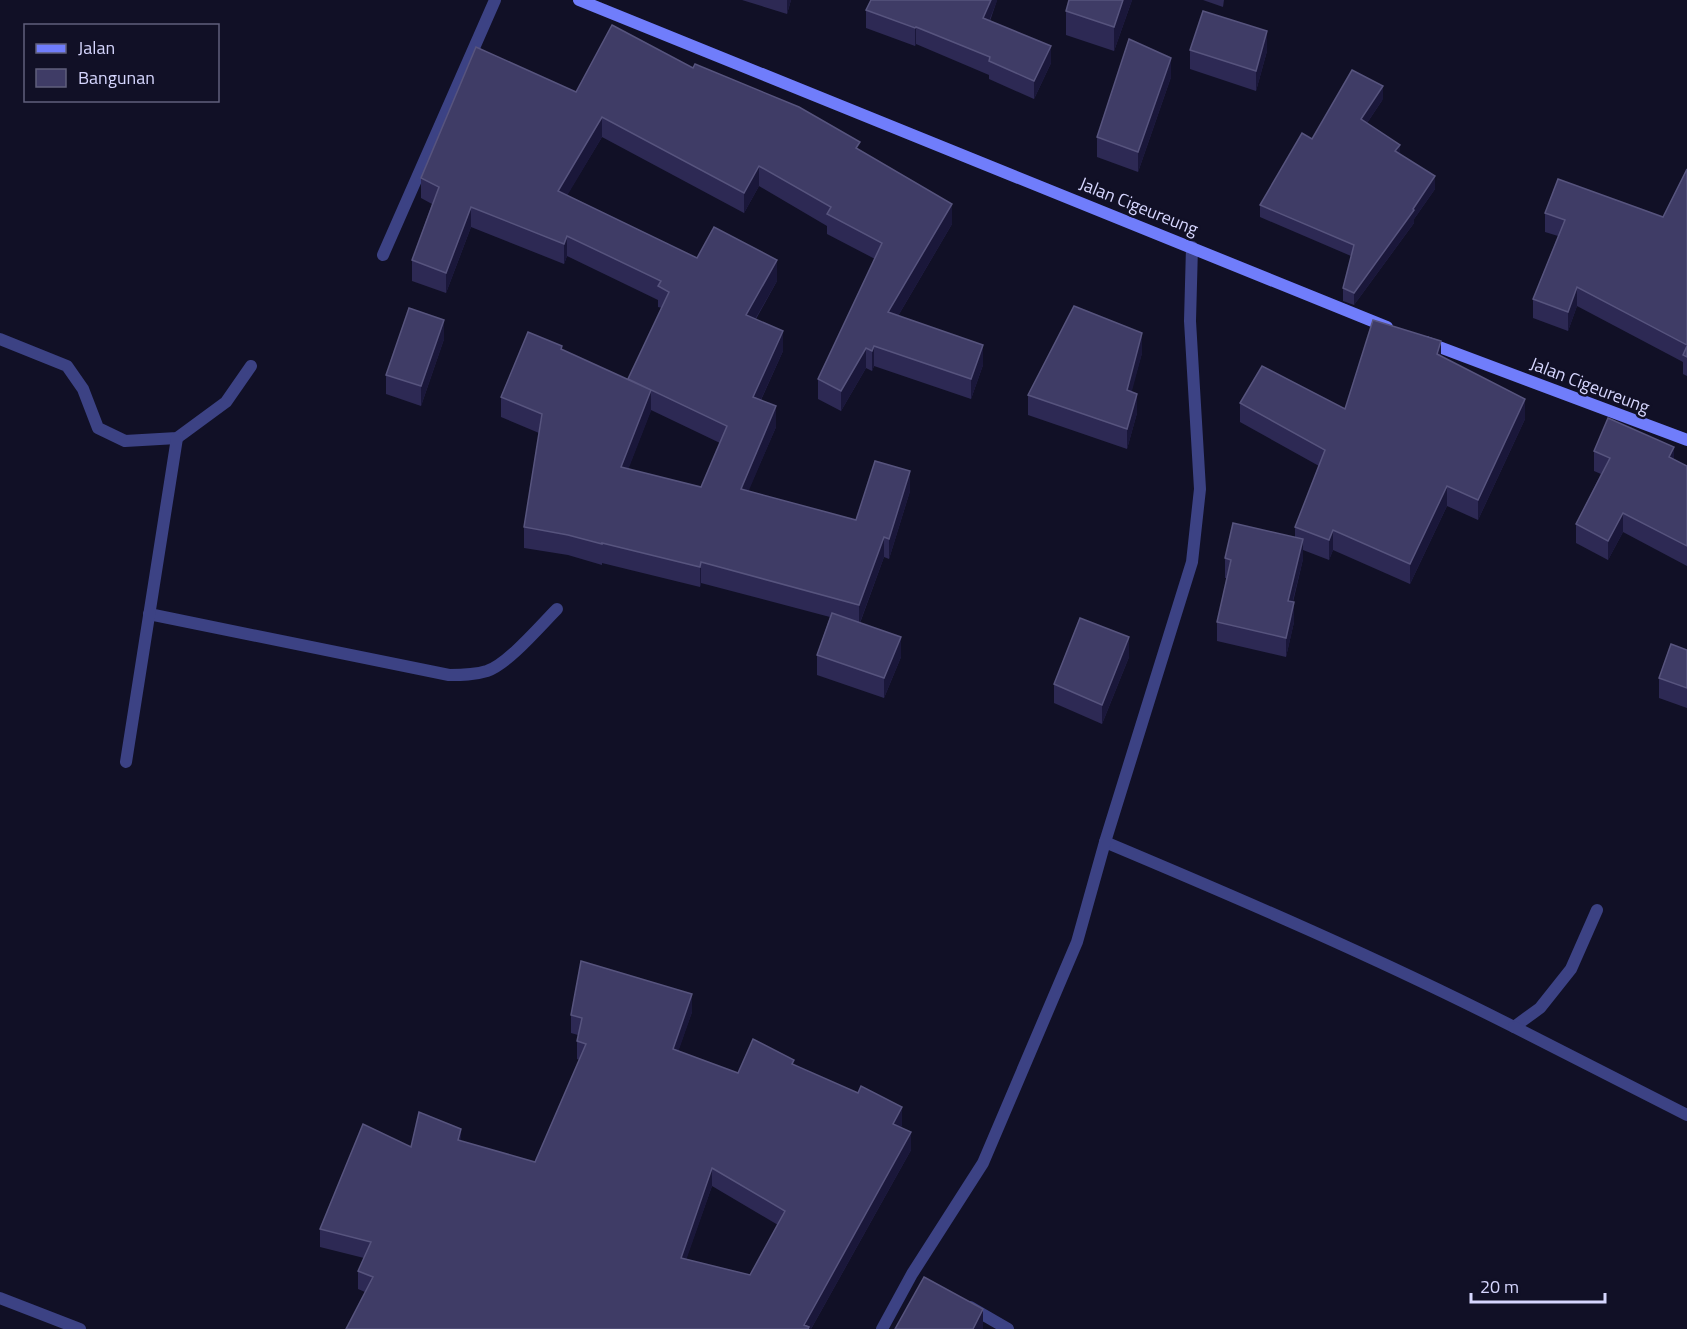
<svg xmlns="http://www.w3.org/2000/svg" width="1687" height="1329" font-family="'Titillium Web',sans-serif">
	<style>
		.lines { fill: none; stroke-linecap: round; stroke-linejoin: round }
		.street { stroke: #3c4284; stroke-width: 12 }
		.secondary { stroke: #707dfb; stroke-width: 12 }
		.wall { fill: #2d2954; fill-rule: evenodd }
		.shaded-wall { fill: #1a173a }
		.building { fill: #3f3c66; stroke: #57547e; stroke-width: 1.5; fill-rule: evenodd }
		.labels { text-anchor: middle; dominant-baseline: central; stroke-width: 5; stroke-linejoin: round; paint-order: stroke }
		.street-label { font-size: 18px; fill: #d6d6fe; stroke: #111026 }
	</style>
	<rect width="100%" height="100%" fill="#111026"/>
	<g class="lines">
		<g class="street">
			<polyline points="383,255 495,0"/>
			<polyline points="0,339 67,366 83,389 98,428 125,441 177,438 226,402 251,366"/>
			<path d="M149,614L449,675C462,675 474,675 487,671C508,664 540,626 557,609"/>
			<polyline points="126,762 177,438"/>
			<path d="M1105,842C1243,900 1380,959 1514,1027L1540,1008L1571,969L1597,910"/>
			<polyline points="1514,1027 1687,1115"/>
			<polyline points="0,1298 80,1329"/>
			<polyline points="970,1307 1008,1329"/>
			<polyline points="882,1329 912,1274 983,1163 1077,942 1105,842 1192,562 1200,489 1190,321 1192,247"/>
		</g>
		<g class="secondary">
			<polyline points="579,0 1387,327"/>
			<polyline points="1426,342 1687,440"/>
		</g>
	</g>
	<g class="wall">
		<polygon points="742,0 791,0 787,14"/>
		<polygon points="997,0 990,21 1051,63 1034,99 989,79 989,75 916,44 915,46 866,28 866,10"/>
		<polygon points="1069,0 1132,0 1114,51 1066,35 1066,11"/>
		<polygon points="1203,0 1224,0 1223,7"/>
		<polygon points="1190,50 1267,51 1256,91 1190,69"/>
		<path d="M693,68L860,150L952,224L898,316L983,365L971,399L874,366L872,371L866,368L841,411L818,399V379L875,259L827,234V226L759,186L744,213L602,137L567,195L697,258L777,281L756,319L783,351L761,400L776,427L748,491L856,520L910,491L889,559L884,557L860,623L901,657L884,698L817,675V655L830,617L701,583L700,587L602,563V565L568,555L524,548V527L539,433L501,417V397L562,350L628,380L662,308L658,307V300L567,256L564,264L471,227L446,293L412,281V260L432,204L421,198V178L576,92ZM651,410L720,443L701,487L628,469Z"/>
		<polygon points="1171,77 1138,172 1097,157 1097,137"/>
		<polygon points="1383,99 1367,123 1435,189 1414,219 1414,223 1354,305 1343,301 1343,288 1351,256 1260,217 1260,205"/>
		<polygon points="1687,169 1687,376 1683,374 1683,362 1577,306 1568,331 1533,318 1533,299 1558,236 1545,232 1545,213 1663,217"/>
		<polygon points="444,339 421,406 386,394 386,375"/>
		<polygon points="1142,353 1131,392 1137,413 1127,449 1028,415 1028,395"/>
		<polygon points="1441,356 1525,419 1478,520 1447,506 1410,584 1333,550 1329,560 1303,550 1303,559 1293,602 1294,622 1286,657 1217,641 1217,622 1227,578 1225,578 1225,558 1295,537 1295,527 1319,466 1240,422 1240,403 1345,409"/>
		<polygon points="1594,451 1674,459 1687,466 1687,566 1623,532 1608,560 1576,543 1576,524 1601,474 1594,471"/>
		<polygon points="1687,650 1687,708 1659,698 1659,678"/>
		<polygon points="1129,657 1102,724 1054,703 1054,684"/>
		<path d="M692,1012L678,1051L738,1073L794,1065L902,1125L901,1127L911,1150L811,1329L365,1292L358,1289V1271L364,1258L320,1247V1229L411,1147L461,1141L535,1162L580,1060L577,1059V1041L578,1035L571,1033V1015ZM712,1186L778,1225L750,1275L686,1259Z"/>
	</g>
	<g class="shaded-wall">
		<polygon points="787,0 791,0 787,14"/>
		<polygon points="991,0 997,0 997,1 983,36 983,18"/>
		<polygon points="1123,0 1132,0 1114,51 1114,27"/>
		<polygon points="916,27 916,44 915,46 915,28"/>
		<polygon points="1267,31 1267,51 1256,91 1256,71"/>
		<polygon points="1051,46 1051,63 1034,99 1034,81"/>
		<polygon points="1171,58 1171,77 1138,172 1138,152"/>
		<polygon points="1383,86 1383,99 1361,132 1361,119"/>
		<polygon points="602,117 602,137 558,211 558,191"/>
		<polygon points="1400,145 1400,158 1395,151"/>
		<polygon points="759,166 759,186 744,213 744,193"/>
		<polygon points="1435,176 1435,189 1414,219 1414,223 1354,305 1354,293"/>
		<polygon points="952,204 952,224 888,333 888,312"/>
		<polygon points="471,207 471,227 446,293 446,273"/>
		<polygon points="567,236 567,256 564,264 564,244"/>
		<polygon points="777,260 777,281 746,335 746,315"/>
		<polygon points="1577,287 1577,306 1568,331 1568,312"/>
		<polygon points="444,320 444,339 421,406 421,386"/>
		<polygon points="783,331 783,351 753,417 753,397"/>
		<polygon points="1142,333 1142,353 1127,410 1127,390"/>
		<polygon points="1441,341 1441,361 1437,354"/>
		<polygon points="983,345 983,365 971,399 971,379"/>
		<polygon points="874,346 874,366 872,371 872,351"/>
		<polygon points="866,348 866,368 841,411 841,391"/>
		<polygon points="651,390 651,411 621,488 621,467"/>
		<polygon points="1137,394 1137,413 1127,449 1127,429"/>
		<polygon points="1525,399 1525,419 1478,520 1478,500"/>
		<polygon points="776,406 776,427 741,509 741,489"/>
		<polygon points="1674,447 1674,467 1669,457"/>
		<polygon points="910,471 910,491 889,559 889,539"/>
		<polygon points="1447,486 1447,506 1410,584 1410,564"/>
		<polygon points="1623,513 1623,532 1608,560 1608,541"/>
		<polygon points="1333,530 1333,550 1329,560 1329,540"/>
		<polygon points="884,537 884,557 859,625 859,605"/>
		<polygon points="1303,539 1303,559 1288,620 1288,601"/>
		<polygon points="701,562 701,583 700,587 700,567"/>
		<polygon points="1294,602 1294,622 1286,657 1286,638"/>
		<polygon points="901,637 901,657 884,698 884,678"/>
		<polygon points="1129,637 1129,657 1102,724 1102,705"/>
		<polygon points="692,994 692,1012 673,1067 673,1049"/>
		<polygon points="902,1107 902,1125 893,1141 893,1124"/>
		<polygon points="461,1129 461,1146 458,1140"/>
		<polygon points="911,1132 911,1150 811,1329 804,1329 804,1325"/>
		<polygon points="712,1168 712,1186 681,1275 681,1258"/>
		<polygon points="983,1309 983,1329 973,1329"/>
	</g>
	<g class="building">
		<polygon points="871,0 991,0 983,18 1051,46 1034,81 989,61 990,57 916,27 915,28 866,10"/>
		<polygon points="1069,0 1123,0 1114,27 1066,11"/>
		<polygon points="1203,11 1267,31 1256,71 1190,50"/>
		<polygon points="612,25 693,68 695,64 799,107 860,142 856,148 952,204 888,312 983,345 971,379 874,346 872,351 866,348 841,391 818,379 882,243 827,214 831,207 759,166 744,193 602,117 558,191 697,258 714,227 777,260 746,315 783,331 753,397 776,406 741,489 856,520 875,461 910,471 889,539 884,537 859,605 701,562 700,567 602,543 602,544 568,535 524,527 542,414 501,397 528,332 562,346 561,349 651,390 621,467 701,487 727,426 628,379 669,292 658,286 661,281 567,236 564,244 471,207 446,273 412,260 439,187 421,178 476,47 576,92"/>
		<polygon points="1129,39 1171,58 1138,152 1097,137"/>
		<polygon points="1352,70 1383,86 1361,119 1400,145 1395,151 1435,176 1413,209 1414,210 1354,293 1343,288 1354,245 1260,205 1302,133 1312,139"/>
		<polygon points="1687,169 1687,345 1577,287 1568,312 1533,299 1565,220 1545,213 1558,179 1663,217"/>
		<polygon points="1074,306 1142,333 1127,390 1137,394 1127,429 1028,395"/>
		<polygon points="409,308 444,320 421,386 386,375"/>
		<polygon points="1373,320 1441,341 1437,354 1525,399 1478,500 1447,486 1410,564 1333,530 1329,540 1295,527 1325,450 1240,403 1262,366 1345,409"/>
		<polygon points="1687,346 1687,357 1683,355"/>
		<polygon points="1608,418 1674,447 1669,457 1687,466 1687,546 1623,513 1608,541 1576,524 1610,458 1594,451"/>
		<polygon points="1233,523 1303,539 1288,601 1294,602 1286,638 1217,622 1231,560 1225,558"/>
		<polygon points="832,613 901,637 884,678 817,655"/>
		<polygon points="1080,618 1129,637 1102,705 1054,684"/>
		<polygon points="1671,644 1687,650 1687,688 1659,678"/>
		<path d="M581,961L692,994L673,1049L738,1073L753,1039L794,1060L792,1064L858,1093L861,1086L902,1107L893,1124L911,1132L804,1325L809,1327L808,1329H346L373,1277L358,1271L371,1242L320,1229L363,1124L411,1147L419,1112L461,1129L458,1140L535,1162L586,1044L577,1041L582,1018L571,1015ZM712,1168L785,1211L750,1275L681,1258Z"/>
		<polygon points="924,1277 983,1309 973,1329 895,1329"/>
	</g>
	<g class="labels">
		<g class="street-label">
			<text transform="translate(1139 206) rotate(22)">Jalan Cigeureung</text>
			<text transform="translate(1590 385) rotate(21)">Jalan Cigeureung</text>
		</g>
	</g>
	<rect x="24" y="24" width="195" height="78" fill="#111026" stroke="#605f7c" stroke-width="1.5"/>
	<rect x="36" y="44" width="30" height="9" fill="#707dfb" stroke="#605f7c" stroke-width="1.5"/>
	<text x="78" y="54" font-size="18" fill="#d6d6fe">Jalan</text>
	<rect x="36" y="69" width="30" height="18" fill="#3f3c66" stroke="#605f7c" stroke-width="1.5"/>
	<text x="78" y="84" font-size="18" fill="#d6d6fe">Bangunan</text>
	<path d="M1471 1293v9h134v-9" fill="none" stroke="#d6d6fe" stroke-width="3"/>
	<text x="1480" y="1293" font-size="18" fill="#d6d6fe" stroke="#111026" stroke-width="4.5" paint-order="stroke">20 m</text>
</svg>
